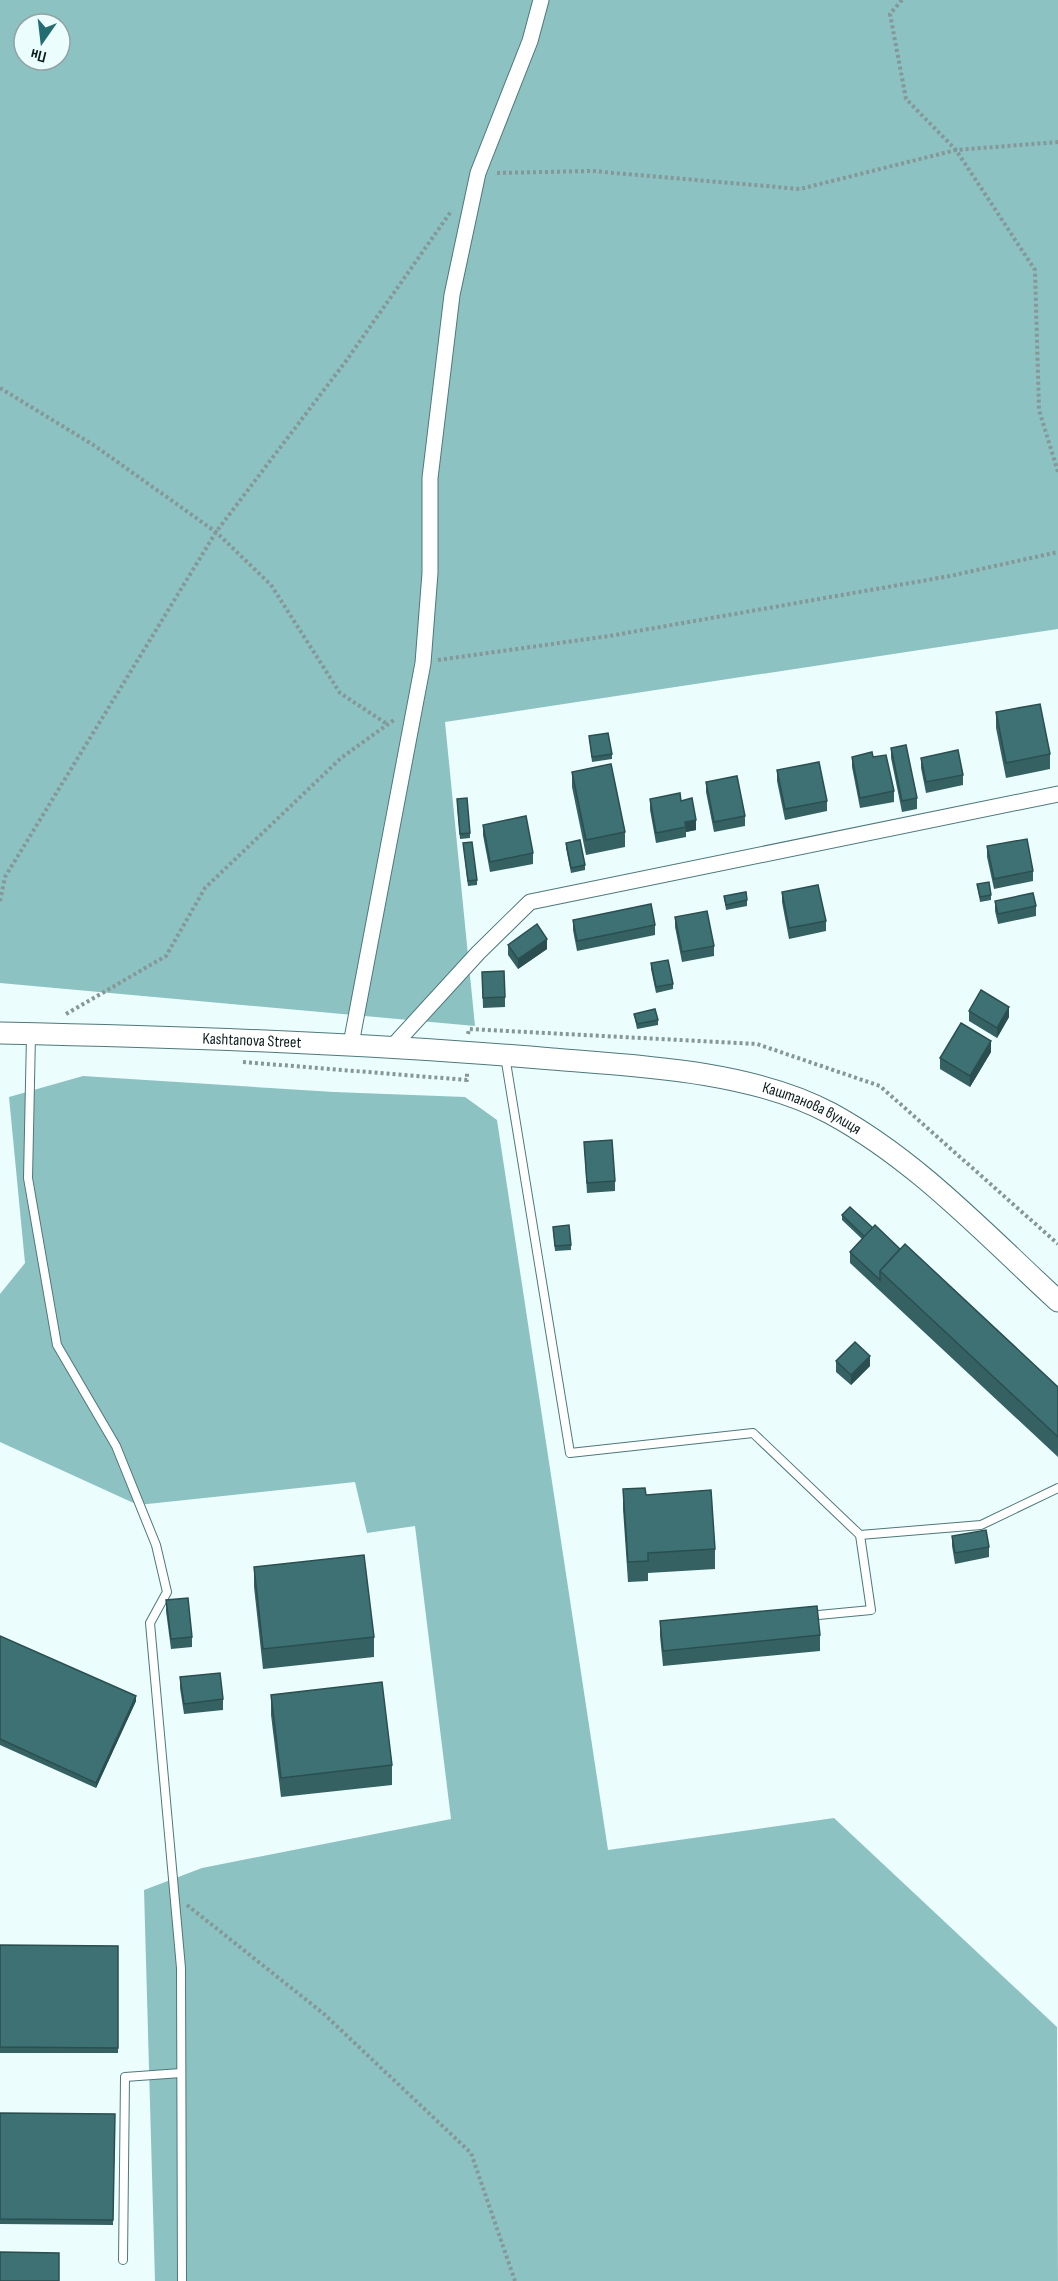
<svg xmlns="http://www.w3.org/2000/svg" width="1058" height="2281" font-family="'Sofia Sans Condensed',sans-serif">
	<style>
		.forest { fill: #8dc2c3; fill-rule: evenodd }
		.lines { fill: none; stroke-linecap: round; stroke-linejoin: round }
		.service-casing { stroke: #4e7879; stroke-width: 10 }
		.minor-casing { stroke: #4e7879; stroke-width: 17 }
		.secondary-casing { stroke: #4e7879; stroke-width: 23 }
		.path { stroke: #869797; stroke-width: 4; stroke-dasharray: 3 3; stroke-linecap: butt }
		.service { stroke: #fff; stroke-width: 8 }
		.minor { stroke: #fff; stroke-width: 15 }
		.secondary { stroke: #fff; stroke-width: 21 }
		.wall { fill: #356163 }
		.shaded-wall { fill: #2b4f50 }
		.building { fill: #3e7173; stroke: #2b4f50; stroke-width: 1.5 }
		.labels { text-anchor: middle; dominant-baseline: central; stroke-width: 4.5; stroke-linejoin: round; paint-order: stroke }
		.street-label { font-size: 16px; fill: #0c1d1d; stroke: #ecfdfe }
	</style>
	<rect width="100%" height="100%" fill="#ecfdfe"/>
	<g class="forest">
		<path d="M0,0H1058V629L445,722L475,1026L0,983ZM24,24H60V60H24Z"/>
		<polygon points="83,1076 334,1092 465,1097 497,1120 608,1850 834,1818 1057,2027 1058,2281 155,2281 144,1890 202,1868 451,1819 415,1526 367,1533 355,1482 138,1505 0,1442 0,1294 25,1263 9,1097"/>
	</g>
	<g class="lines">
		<g class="service-casing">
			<g id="service">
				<polyline points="31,1035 28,1178 57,1345 116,1446 156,1545 167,1592 150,1623 181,1968 182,2281"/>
				<polyline points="505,1056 570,1453 753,1433 860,1535 871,1610 808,1616"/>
				<polyline points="860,1535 981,1525 1058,1488"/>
				<polyline points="123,2260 125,2077 181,2073"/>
			</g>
		</g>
		<g class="minor-casing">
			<g id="minor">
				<polyline points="351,1044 423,663 430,573 430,478 452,295 478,173 530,41 541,0"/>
				<polyline points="392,1047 478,953 530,902 1058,794"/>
			</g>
		</g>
		<g class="secondary-casing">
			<g id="secondary">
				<path id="s1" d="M0,1033C184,1037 369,1043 552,1059C641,1066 751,1071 830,1113C917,1160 986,1235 1058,1301"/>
			</g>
		</g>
		<g class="path">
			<polyline points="902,0 890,14 906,99 956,150 1058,142"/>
			<polyline points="497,173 592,171 800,189 956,150 1035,270 1039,410 1058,472"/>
			<polyline points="0,388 95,446 216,532 271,585 340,693 387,724"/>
			<polyline points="438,660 609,636 950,576 1058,552"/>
			<polyline points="0,901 5,877 216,532 346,361 452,210"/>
			<polyline points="66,1014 166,956 205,888 341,758 395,719"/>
			<polyline points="468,1034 469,1029 757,1044 880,1086 1058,1244"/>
			<polyline points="243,1062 467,1080 467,1072"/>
			<polyline points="187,1905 324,2014 471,2153 515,2281"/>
		</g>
		<use href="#service" class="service"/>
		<use href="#minor" class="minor"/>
		<use href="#secondary" class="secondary"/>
	</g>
	<g class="wall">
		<polygon points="996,712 1050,754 1050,769 1006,778 996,728"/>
		<polygon points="589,736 612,754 612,759 592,762"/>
		<polygon points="891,748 917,798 917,809 902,812 891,758"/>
		<polygon points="852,757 873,757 894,791 894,802 860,808 852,767"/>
		<polygon points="921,758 963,775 963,785 926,793 921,768"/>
		<polygon points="777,770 827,801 827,811 785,820 777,781"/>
		<polygon points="572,772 625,832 625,847 586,855 572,787"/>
		<polygon points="706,782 745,816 745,826 714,832 706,792"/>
		<polygon points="650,799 681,801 696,830 686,832 686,837 656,843 650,810"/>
		<polygon points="457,804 470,833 470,838 460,839"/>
		<polygon points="483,825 533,853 533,864 490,872 483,835"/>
		<polygon points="463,843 477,880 477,885 468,886"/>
		<polygon points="566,843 585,865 585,870 571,873 566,848"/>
		<polygon points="987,846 1033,871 1033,881 994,889 987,857"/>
		<polygon points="977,884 991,895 991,900 980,902"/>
		<polygon points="782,892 826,921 826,931 789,939 782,902"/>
		<polygon points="724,896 747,900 747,906 726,910"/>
		<polygon points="995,901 1036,906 1036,916 998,924 995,911"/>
		<polygon points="675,917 714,946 714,956 682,962 675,927"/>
		<polygon points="573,920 655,925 655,935 577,951 573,930"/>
		<polygon points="508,945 547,949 518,969 508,955"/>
		<polygon points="651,963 673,984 673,989 656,993 651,969"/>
		<polygon points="482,972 505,997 505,1007 483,1008"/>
		<polygon points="969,1011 1009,1017 997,1038 969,1021"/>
		<polygon points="634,1014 658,1020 658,1025 637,1029"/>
		<polygon points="991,1052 970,1087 940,1069 940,1058"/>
		<polygon points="584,1142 615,1181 615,1191 587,1193"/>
		<polygon points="842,1215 873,1228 900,1249 1058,1387 1058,1457 850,1263 850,1252 862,1239 842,1220"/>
		<polygon points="553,1227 571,1245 571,1250 555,1251"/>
		<polygon points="836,1361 870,1366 851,1385 836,1372"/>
		<polygon points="623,1489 646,1495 715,1549 715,1569 648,1573 648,1581 628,1582 623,1509"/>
		<polygon points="952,1536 989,1547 989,1557 955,1564 952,1546"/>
		<polygon points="254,1567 374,1637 374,1657 263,1669 254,1587"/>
		<polygon points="166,1600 192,1637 192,1647 171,1649 166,1611"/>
		<polygon points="660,1621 820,1635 820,1651 663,1666 660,1636"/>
		<polygon points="0,1636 136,1701 96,1788 0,1745"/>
		<polygon points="180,1677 223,1699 223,1710 184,1714 180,1688"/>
		<polygon points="271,1695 392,1765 392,1785 281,1797 271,1715"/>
		<polygon points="0,1945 118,1946 118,2053 0,2053"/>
		<polygon points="0,2113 115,2114 113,2225 0,2224"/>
	</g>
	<g class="shaded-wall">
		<polygon points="696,820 696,830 686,832 685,822"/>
		<polygon points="547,939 547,949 518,969 518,959"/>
		<polygon points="1009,1007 1009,1017 997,1038 997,1028"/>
		<polygon points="991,1041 991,1052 970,1087 970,1076"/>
		<polygon points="870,1356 870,1366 851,1385 851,1375"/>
		<polygon points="136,1696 136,1701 96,1788 96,1783"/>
	</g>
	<g class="building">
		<polygon points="1040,704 1050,754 1006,763 996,712"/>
		<polygon points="608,733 612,754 592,757 589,736"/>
		<polygon points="906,745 917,798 902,801 891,748"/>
		<polygon points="958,750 963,775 926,782 921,758"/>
		<polygon points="872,752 873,757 886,755 894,791 860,798 852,757"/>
		<polygon points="819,762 827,801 785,809 777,770"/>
		<polygon points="611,764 625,832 586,840 572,772"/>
		<polygon points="737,776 745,816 714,822 706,782"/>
		<polygon points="680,793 681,801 692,798 696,820 685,822 686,827 656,833 650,799"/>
		<polygon points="467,798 470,833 460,834 457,799"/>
		<polygon points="526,816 533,853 490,862 483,825"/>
		<polygon points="1027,839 1033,871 994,879 987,846"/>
		<polygon points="580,840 585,865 571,868 566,843"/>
		<polygon points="472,842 477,880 468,881 463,843"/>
		<polygon points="989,882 991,895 980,897 977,884"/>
		<polygon points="818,885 826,921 789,928 782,892"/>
		<polygon points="746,892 747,900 726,905 724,896"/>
		<polygon points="1033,893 1036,906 998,914 995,901"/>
		<polygon points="651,904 655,925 577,941 573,920"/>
		<polygon points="707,911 714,946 682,952 675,917"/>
		<polygon points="537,924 547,939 518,959 508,945"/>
		<polygon points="668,960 673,984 656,987 651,963"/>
		<polygon points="504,971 505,997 483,998 482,972"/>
		<polygon points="981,990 1009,1007 997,1028 969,1011"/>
		<polygon points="655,1009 658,1020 637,1024 634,1014"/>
		<polygon points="961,1023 991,1041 970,1076 940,1058"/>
		<polygon points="612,1140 615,1181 587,1183 584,1142"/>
		<polygon points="850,1207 873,1228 865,1237 842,1215"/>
		<polygon points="569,1225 571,1245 555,1246 553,1227"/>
		<polygon points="875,1225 900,1249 880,1271 880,1280 850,1252"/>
		<polygon points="905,1244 1058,1387 1058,1437 880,1271"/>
		<polygon points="855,1342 870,1356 851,1375 836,1361"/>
		<polygon points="645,1488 646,1495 711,1490 715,1549 648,1553 648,1561 628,1562 623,1489"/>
		<polygon points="986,1530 989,1547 955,1553 952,1536"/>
		<polygon points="364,1555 374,1637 263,1649 254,1567"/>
		<polygon points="188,1598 192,1637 171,1639 166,1600"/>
		<polygon points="817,1606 820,1635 663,1651 660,1621"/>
		<polygon points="0,1636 136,1696 96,1783 0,1739"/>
		<polygon points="220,1673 223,1699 184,1704 180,1677"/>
		<polygon points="382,1682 392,1765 281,1778 271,1695"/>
		<polygon points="0,1945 118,1946 118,2048 0,2047"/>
		<polygon points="0,2113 115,2114 113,2220 0,2219"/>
		<polygon points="0,2252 59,2253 59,2281 0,2281"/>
	</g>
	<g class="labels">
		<g class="street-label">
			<text stroke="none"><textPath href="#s1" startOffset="252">Kashtanova Street</textPath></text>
			<text stroke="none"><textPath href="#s1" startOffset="819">Каштанова вулиця</textPath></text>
		</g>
	</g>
	<g transform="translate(42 42) rotate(194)"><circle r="28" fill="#ecfdfe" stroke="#92a3a4" stroke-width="1.5"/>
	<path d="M0-4.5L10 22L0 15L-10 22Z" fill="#226d70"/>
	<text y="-9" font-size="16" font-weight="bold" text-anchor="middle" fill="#0c1d1d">Пн</text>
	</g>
</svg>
